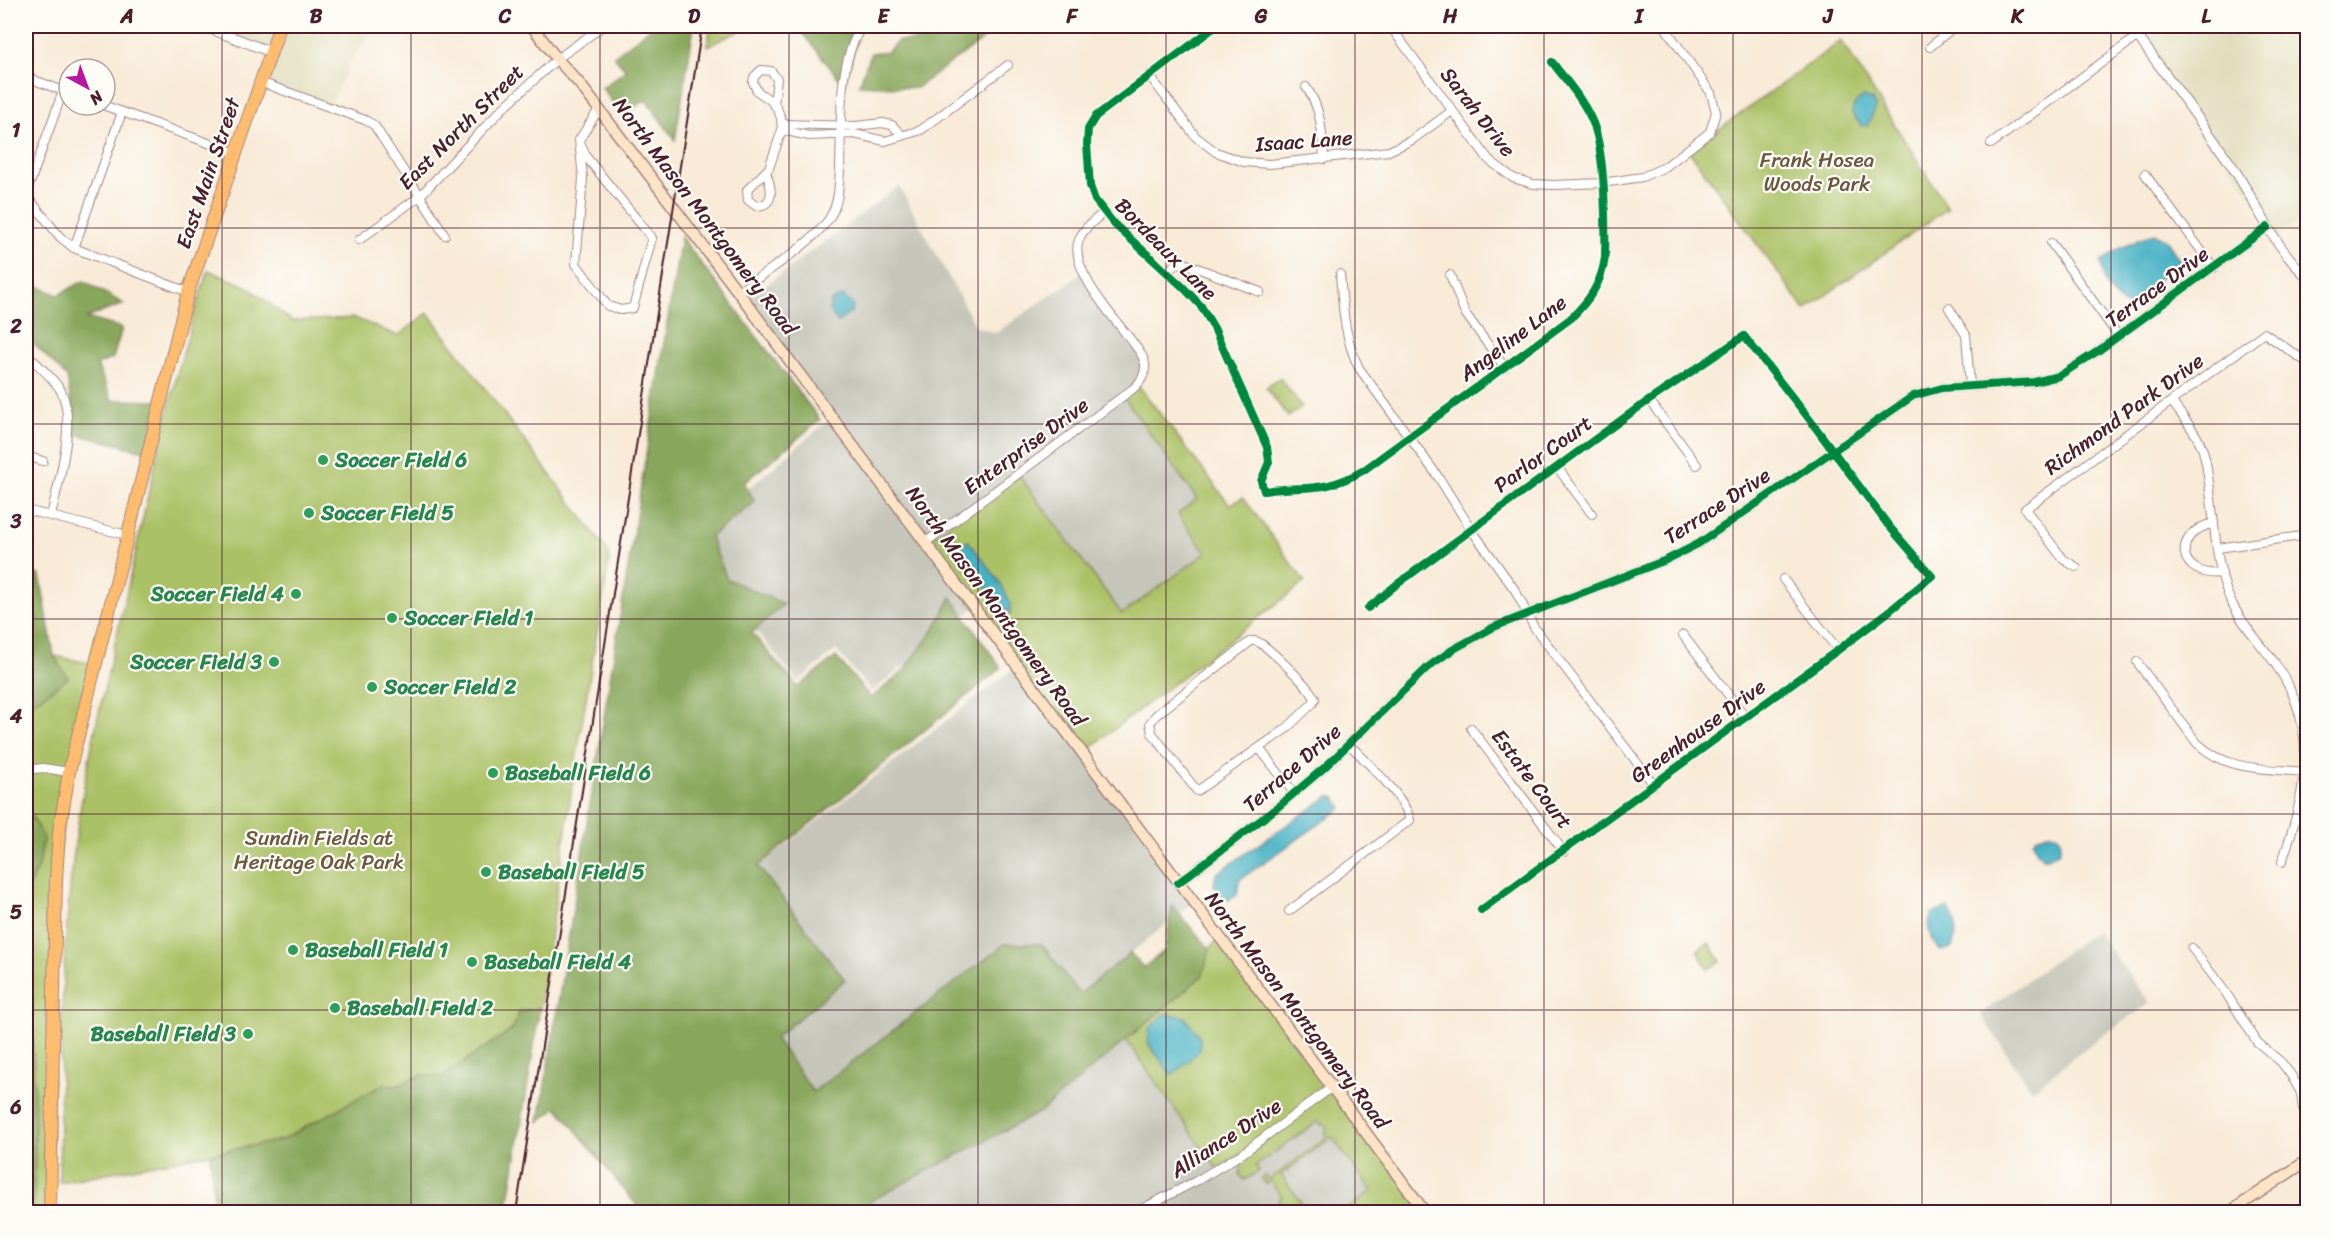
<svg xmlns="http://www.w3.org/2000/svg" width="2333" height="1238" font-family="Sriracha,sans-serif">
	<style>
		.built { fill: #e1dcbb }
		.industrial { fill: #c5c5b9 }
		.green { fill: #abc166; stroke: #7a7048; stroke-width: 1.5 }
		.forest { fill: #88a75b; stroke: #696343; stroke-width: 1.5 }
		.water { fill: #46b1c4; stroke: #486878; stroke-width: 1.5 }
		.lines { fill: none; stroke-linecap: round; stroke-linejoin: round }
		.stream { stroke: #46b1c4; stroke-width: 2 }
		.minor-casing { stroke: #a18481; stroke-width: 10 }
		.tertiary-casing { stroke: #a18481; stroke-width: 11 }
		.secondary-casing { stroke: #a18481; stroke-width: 13 }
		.primary-casing { stroke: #a18481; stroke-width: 14 }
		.minor { stroke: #fff; stroke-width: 8 }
		.tertiary { stroke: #fff; stroke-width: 9 }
		.secondary { stroke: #fee4c6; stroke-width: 10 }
		.primary { stroke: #fdbc70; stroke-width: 12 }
		.rail { stroke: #4a1f2b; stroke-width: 2 }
		.cycleway-casing { stroke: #fdfcf7; stroke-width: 11 }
		.cycleway { stroke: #00873e; stroke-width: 8 }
		.grid { fill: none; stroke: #4a1f2b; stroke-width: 1.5; stroke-opacity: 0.55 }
		.leisure-dot { fill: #2e9e5b; stroke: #fdfcf7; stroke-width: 2 }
		.labels { text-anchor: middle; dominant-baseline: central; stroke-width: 4.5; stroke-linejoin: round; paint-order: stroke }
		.street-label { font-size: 21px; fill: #4a1f2b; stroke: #fdfcf7 }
		.park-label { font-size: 21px; fill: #6c5840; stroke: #fdfcf7 }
		.leisure-label { font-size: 21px; font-weight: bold; fill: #27864d; stroke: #fdfcf7; text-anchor: start }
		.neatline { fill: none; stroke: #4a1f2b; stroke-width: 2 }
		.grid-label { font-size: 20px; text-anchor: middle; font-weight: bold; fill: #4a1f2b }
	</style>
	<rect width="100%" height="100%" fill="#fdfcf7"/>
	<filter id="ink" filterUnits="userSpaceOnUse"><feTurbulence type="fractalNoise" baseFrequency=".0167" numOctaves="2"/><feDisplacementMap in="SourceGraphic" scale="12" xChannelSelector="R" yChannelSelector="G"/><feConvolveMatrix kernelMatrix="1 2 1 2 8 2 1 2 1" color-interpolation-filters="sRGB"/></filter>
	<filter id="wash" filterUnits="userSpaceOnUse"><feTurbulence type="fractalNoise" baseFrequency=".008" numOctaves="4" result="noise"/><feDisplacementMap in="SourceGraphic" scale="24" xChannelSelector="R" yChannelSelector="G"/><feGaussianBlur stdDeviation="1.35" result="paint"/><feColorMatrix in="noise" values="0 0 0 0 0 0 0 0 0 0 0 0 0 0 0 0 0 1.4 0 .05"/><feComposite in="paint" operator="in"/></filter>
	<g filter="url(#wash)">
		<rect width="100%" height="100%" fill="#f8ead7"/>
		<g class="built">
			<polygon points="208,26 377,26 352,59 329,107 260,82 271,52"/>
			<polygon points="2130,26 2307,26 2307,214 2276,238 2238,176"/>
		</g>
		<g class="industrial">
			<polygon points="899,186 976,327 996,333 1083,273 1145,364 1138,385 1230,505 1243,497 1305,582 1083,754 1193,903 1079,994 1042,944 1005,944 814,1093 774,1038 845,980 758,867 1017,666 974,608 872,692 836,650 798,682 684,543 832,417 745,301"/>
			<polygon points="2096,931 2150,1003 2092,1043 2032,1090 1980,1014"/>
			<polygon points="1126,1040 1216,1169 1332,1087 1425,1212 865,1212 872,1200 1040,1112"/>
		</g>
		<g class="green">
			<polygon points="710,26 750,26 708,46"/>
			<polygon points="1841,41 1948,208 1805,310 1689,151"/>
			<path d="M208,270L248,287L292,321L355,318L398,336L428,313L610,554L576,760L540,1008L519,1012L513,1029L441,1077L421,1075L397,1086L384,1084L282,1140L59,1182C61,1078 60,973 72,870C82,777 105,686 126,595C150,486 173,376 208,270Z"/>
			<polygon points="1280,378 1302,407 1288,417 1266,388"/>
			<polygon points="1138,385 1230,505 1243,497 1305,582 1082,754 926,542 1018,474 1122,614 1206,553 1178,514 1197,499 1123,396"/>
			<polygon points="54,656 95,664 69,772 56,879 50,1212 34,1212 35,1134 32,1003 26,959 26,893 40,861 43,837 26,806 26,708 67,678"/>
			<polygon points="1219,937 1425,1212 1343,1212 1372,1191 1332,1137 1281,1175 1301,1202 1286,1212 1268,1212 1267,1209 1272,1205 1274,1208 1280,1204 1278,1201 1282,1197 1270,1181 1266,1184 1261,1178 1265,1175 1269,1180 1328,1136 1325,1132 1328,1129 1324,1124 1321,1125 1318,1121 1256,1166 1259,1171 1245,1180 1240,1175 1243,1154 1217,1169 1126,1040 1202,976 1210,949"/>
			<polygon points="1709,943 1721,962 1708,969 1697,950"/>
		</g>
		<g class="forest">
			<polygon points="653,26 694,26 675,140 646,100 622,115 602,88 626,70 614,56"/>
			<polygon points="797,26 857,26 860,29 844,85"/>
			<polygon points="928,26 1000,27 916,88 859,85 871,53 887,52 898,41 928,40"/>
			<polygon points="681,237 820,420 744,483 755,502 710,537 727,579 784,604 752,633 798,687 836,657 871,698 902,673 935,628 951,597 1001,668 758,866 845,980 775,1038 813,1092 1005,944 1042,944 1079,994 1130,953 1144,968 1165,950 1172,906 1210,949 1202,976 1040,1112 872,1200 865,1212 642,1212 557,1107 539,1122"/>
			<polygon points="26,281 58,295 84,281 124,304 86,318 122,328 113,358 97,365 112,400 160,401 148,452 76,434 67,377 26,336"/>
			<polygon points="26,571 40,575 54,656 68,678 26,708"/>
			<polygon points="26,806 43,837 40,861 26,893"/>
			<polygon points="26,960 32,1003 35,1134 34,1212 26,1212"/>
			<polygon points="540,1008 507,1212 215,1212 210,1154 282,1140 384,1084 397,1086 421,1075 441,1077 513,1029 519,1012"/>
		</g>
		<g class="water">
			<polygon points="1862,97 1872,100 1876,107 1868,125 1862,126 1852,114 1853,107"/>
			<path d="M2154,233L2166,240L2181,262L2151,285L2141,297L2129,307C2108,295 2104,286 2101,262L2117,250Z"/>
			<polygon points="843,296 853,305 852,311 838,322 829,310 831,301"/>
			<path d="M967,540C979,556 1015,594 1010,614L994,598L960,551Z"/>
			<polygon points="1329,796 1336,798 1342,808 1239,880 1237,895 1229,900 1221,895 1214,885 1216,874"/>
			<polygon points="2047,833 2052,833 2059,837 2061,844 2059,852 2050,857 2043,857 2037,852 2033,841 2036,837"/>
			<path d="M1948,908C1959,922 1957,933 1952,948L1941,951C1929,941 1926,927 1932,913Z"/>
			<polygon points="1165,1014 1185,1017 1200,1037 1200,1050 1172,1076 1148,1043 1149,1029"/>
		</g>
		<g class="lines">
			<polyline class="stream" points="26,848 26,858"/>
		</g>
	</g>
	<g filter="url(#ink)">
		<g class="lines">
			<g class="minor-casing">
				<g id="minor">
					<path d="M1216,26L1096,116L1088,129L1087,144L1090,186L1095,200L1114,224L1183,287L1201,306L1214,328L1267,447L1269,462L1261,481L1264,491C1307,485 1323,494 1364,470L1570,319C1589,301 1602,283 1605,257C1606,224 1605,153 1593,123C1584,101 1567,81 1552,62"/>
					<polyline points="1390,26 1489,160 1513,178 1533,184 1554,185 1602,183 1642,177 1665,167 1710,132 1716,112 1711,93 1664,26"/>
					<polyline points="1930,47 1955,26"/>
					<polyline points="1149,75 1196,137 1216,152 1244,162 1270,164 1389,151 1412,140 1452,111"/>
					<polyline points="26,77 69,93"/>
					<polyline points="260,82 365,120 374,125 445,235"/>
					<path d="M1306,87C1322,109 1322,133 1324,159"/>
					<polyline points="103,105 236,153"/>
					<polyline points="782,124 856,126 882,123 892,125 901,134"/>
					<polyline points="782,130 809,136 854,134 885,141 921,130 1008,65"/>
					<polyline points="579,140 587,158 652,238 633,308 621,310 608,306 576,264 583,178 579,140 599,109"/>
					<polyline points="1991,144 2138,36"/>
					<path d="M766,172C771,186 777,205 756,206L748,200L747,190L769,168L782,130L781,118L777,108L770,100L757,91L753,82L754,77L761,70L771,71L777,79L774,104"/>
					<polyline points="2145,174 2214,268"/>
					<polyline points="26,194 63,91"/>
					<polyline points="26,195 60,237 74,248 188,292"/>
					<polyline points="359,240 420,196 501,110 557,59 603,26"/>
					<polyline points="2051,243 2119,337"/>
					<polyline points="74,248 122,112"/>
					<polyline points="1167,272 1176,264 1184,263 1260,292"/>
					<path d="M1340,274C1343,307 1344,338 1359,368L1439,478L1471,529L1515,590L1534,627L1654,785"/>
					<polyline points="1450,275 1465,313 1505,368"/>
					<path d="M738,292C764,273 814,243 830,217C839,203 839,185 840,168C842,123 836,65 862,26"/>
					<polyline points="1949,308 1966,335 1970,386"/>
					<path d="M26,353C37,365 53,377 61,391C77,422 58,483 51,516"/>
					<polyline points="1649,400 1697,465"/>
					<path d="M2172,402C2181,415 2194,429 2200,443C2206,455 2207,470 2209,483C2214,517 2215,554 2225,586C2233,614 2257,639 2274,662C2322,728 2306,791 2282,862"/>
					<polyline points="26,456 43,461"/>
					<polyline points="1557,467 1592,514"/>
					<polyline points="26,510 127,535"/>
					<path d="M2214,523C2170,533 2178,578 2222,573"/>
					<path d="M926,542L1134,388C1142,381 1146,374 1145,364C1144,355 1136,347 1131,340C1114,318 1068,268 1079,240C1083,228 1094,221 1103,213"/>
					<polyline points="2218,548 2308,535"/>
					<polyline points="2076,567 2063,559 2025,509 2264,333 2308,363"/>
					<polyline points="1783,579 1838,650"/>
					<polyline points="1368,608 1396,585 1635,410 1744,336 1807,416 1888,525 1932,576 1887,613 1838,650 1481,910"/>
					<polyline points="1683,635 1746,718"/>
					<path d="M1251,641C1256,641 1256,640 1260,643C1271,650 1311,688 1315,699L1313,703L1286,729L1197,791L1152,733L1150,723L1156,715Z"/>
					<path d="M2137,662L2197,743C2228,772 2265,768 2305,772"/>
					<polyline points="1471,728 1564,852"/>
					<polyline points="1259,748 1294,793"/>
					<polyline points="26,770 43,768 69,772"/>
					<path d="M1289,911L1410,820C1404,795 1367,763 1349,744"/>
					<polyline points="2192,948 2226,993 2257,1042 2281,1062 2291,1075 2301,1093 2303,1109 2308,1117"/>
					<polyline points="1136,1212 1198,1180 1243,1153 1332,1087"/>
				</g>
			</g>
			<g class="tertiary-casing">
				<g id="tertiary">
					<polyline points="203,26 271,52"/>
					<path d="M2130,26C2163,71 2198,117 2230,163C2254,198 2275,250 2308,277"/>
					<polyline points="1178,883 1278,807 1325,767 1428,667 1452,650 1494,627 1666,560 1698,544 1913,396 1942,388 2034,382 2059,376 2098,351 2268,227"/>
				</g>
			</g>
			<g class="secondary-casing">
				<g id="secondary">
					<polyline points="532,26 557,59 579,83 745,301 1425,1212"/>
					<polyline points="2230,1212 2308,1160"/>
				</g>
			</g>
			<g class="primary-casing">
				<polyline id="primary" points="50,1212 56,879 59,832 69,772 188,292 280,26"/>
			</g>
			<use href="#minor" class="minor"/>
			<use href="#tertiary" class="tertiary"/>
			<use href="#secondary" class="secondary"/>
			<use href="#primary" class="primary"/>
			<polyline class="rail" points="516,1212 702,26"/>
			<g class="cycleway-casing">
				<g id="cycleway">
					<path d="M1216,26L1096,116L1088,129L1087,144L1090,186L1095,200L1114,224L1183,287L1201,306L1214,328L1267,447L1269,462L1261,481L1264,491C1307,485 1323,494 1364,470L1570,319C1589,301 1602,283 1605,257C1606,224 1605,153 1593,123C1584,101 1567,81 1552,62"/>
					<polyline points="1368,608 1396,585 1635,410 1744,336 1807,416 1888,525 1932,576 1887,613 1838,650 1481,910"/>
					<polyline points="1178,883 1278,807 1325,767 1428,667 1452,650 1494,627 1666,560 1698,544 1913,396 1942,388 2034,382 2059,376 2098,351 2268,227"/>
				</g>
			</g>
			<use href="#cycleway" class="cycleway"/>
		</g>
	</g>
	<path class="grid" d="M222,26V1212M411,26V1212M600,26V1212M789,26V1212M978,26V1212M1166,26V1212M1355,26V1212M1544,26V1212M1733,26V1212M1922,26V1212M2111,26V1212M26,228H2308M26,424H2308M26,619H2308M26,814H2308M26,1010H2308"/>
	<g class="leisure-dot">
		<circle cx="323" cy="460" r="6"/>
		<circle cx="309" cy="513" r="6"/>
		<circle cx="296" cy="594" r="6"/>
		<circle cx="392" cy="618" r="6"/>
		<circle cx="274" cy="662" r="6"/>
		<circle cx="372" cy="687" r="6"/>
		<circle cx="493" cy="773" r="6"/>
		<circle cx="486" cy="872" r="6"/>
		<circle cx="293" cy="950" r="6"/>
		<circle cx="472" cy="962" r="6"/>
		<circle cx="335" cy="1008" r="6"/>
		<circle cx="248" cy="1034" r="6"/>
	</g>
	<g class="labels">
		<g class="street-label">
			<text transform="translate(1478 112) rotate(52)">Sarah Drive</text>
			<text transform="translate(461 127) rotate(-45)">East North Street</text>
			<text transform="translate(1304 141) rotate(-4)">Isaac Lane</text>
			<text transform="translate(208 173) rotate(-71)">East Main Street</text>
			<text transform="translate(705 216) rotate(53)">North Mason Montgomery Road</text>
			<text transform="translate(1166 249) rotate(45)">Bordeaux Lane</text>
			<text transform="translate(2157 287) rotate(-36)">Terrace Drive</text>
			<text transform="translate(1513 338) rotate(-37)">Angeline Lane</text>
			<text transform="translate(2124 414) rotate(-36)">Richmond Park Drive</text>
			<text transform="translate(1026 446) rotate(-36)">Enterprise Drive</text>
			<text transform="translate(1543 454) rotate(-36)">Parlor Court</text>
			<text transform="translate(1717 506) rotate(-33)">Terrace Drive</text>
			<text transform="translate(996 606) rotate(54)">North Mason Montgomery Road</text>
			<text transform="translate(1698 731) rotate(-36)">Greenhouse Drive</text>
			<text transform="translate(1292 768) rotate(-41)">Terrace Drive</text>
			<text transform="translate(1532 779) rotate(53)">Estate Court</text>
			<text transform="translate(1297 1010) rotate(53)">North Mason Montgomery Road</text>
			<text transform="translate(1226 1138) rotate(-33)">Alliance Drive</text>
		</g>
		<g class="park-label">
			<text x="1817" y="160">Frank Hosea<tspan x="1817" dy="24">Woods Park</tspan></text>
			<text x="319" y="838">Sundin Fields at<tspan x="319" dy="24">Heritage Oak Park</tspan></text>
		</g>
		<g class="leisure-label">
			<text x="335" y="460">Soccer Field 6</text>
			<text x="321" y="513">Soccer Field 5</text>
			<text x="284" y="594" text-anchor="end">Soccer Field 4</text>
			<text x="404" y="618">Soccer Field 1</text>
			<text x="262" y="662" text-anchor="end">Soccer Field 3</text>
			<text x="384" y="687">Soccer Field 2</text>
			<text x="505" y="773">Baseball Field 6</text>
			<text x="498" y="872">Baseball Field 5</text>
			<text x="305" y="950">Baseball Field 1</text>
			<text x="484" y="962">Baseball Field 4</text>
			<text x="347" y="1008">Baseball Field 2</text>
			<text x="236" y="1034" text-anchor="end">Baseball Field 3</text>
		</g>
	</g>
	<rect width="2333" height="1238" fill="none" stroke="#fdfcf7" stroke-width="66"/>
	<g transform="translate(87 87) rotate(139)"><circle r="28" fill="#fdfcf7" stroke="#b5a4a5" stroke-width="1.5"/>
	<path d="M0-4.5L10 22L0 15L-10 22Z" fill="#b5179e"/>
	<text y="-9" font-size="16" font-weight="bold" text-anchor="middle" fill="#4a1f2b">N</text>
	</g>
	<rect x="33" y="33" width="2267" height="1172" class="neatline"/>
	<g class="grid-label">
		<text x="127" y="23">A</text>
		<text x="316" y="23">B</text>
		<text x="505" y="23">C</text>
		<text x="694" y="23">D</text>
		<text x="883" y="23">E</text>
		<text x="1072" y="23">F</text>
		<text x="1261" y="23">G</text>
		<text x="1450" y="23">H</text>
		<text x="1639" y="23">I</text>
		<text x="1828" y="23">J</text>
		<text x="2017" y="23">K</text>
		<text x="2206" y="23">L</text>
		<text x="16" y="137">1</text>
		<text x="16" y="333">2</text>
		<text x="16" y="528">3</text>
		<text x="16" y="723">4</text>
		<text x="16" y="919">5</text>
		<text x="16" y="1114">6</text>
	</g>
</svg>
